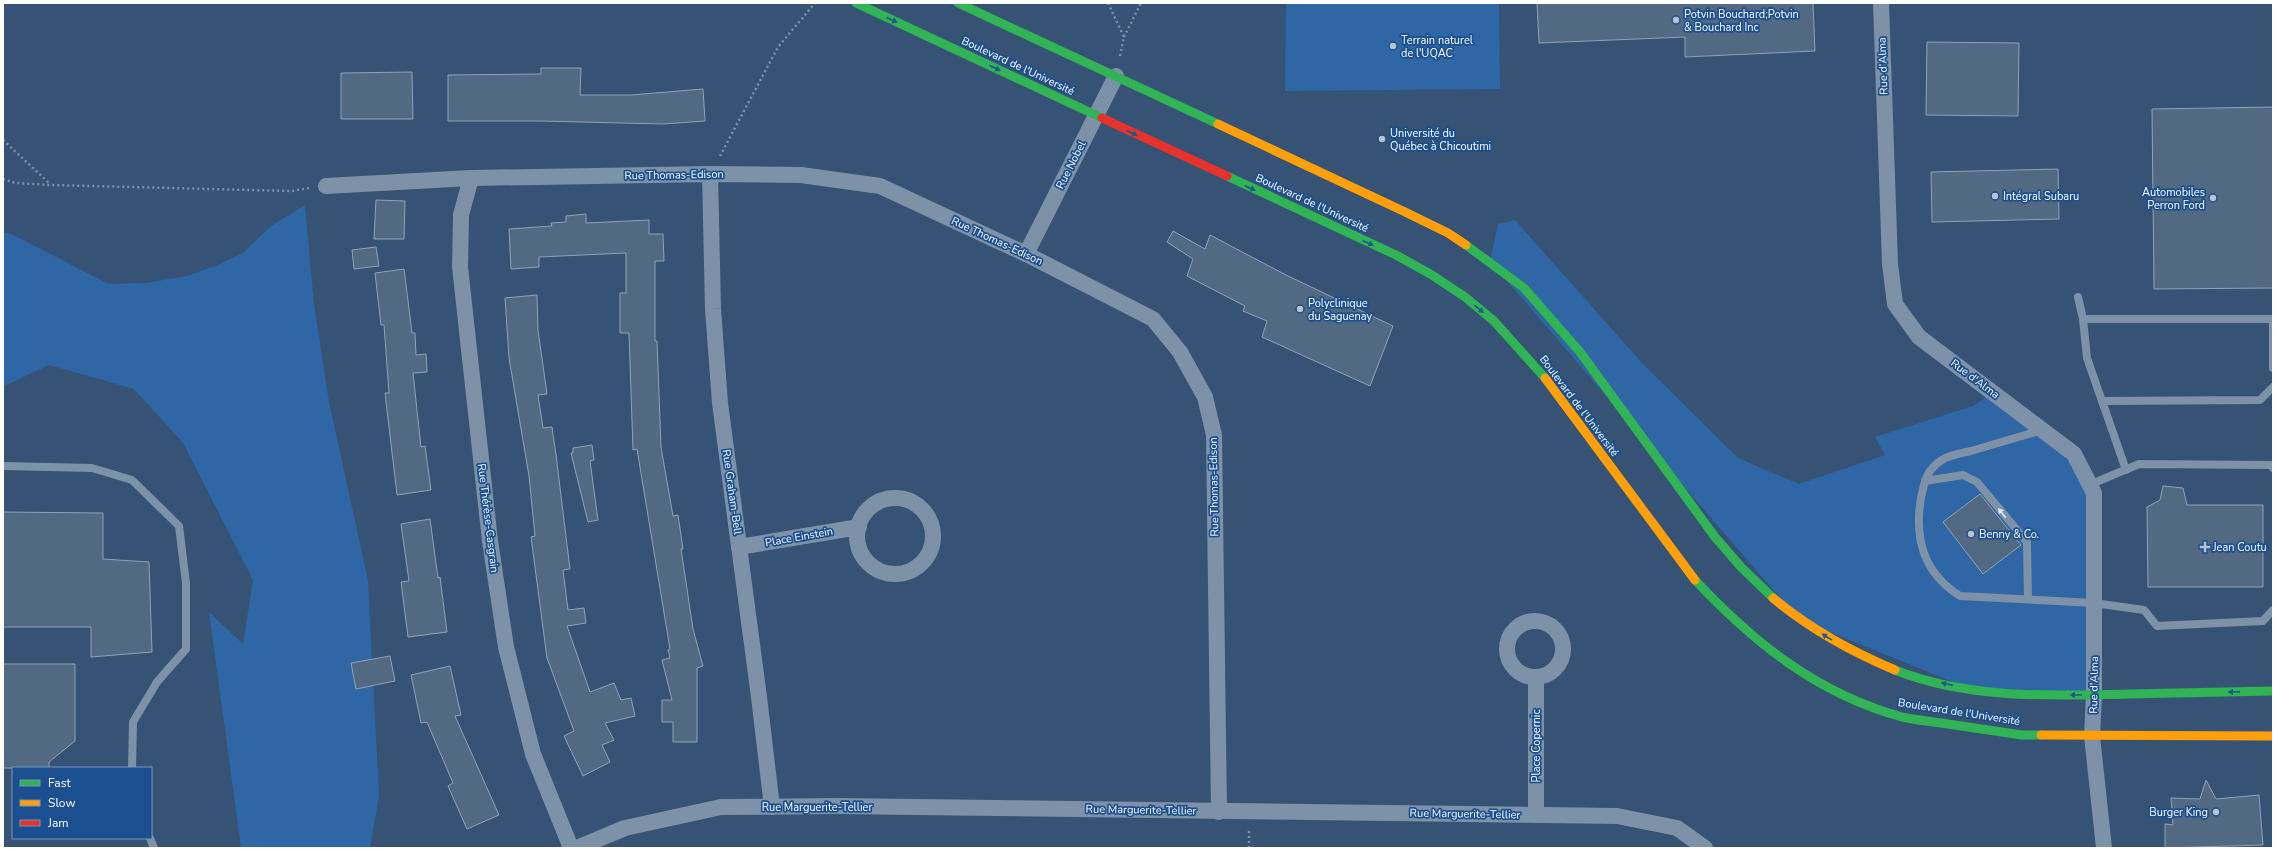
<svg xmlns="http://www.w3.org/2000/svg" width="2276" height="851" font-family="'Nunito Sans',sans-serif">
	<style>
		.green { fill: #2f66a5 }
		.building { fill: #526984; stroke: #92a2b6 }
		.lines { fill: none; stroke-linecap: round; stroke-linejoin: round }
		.path { stroke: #7d92a8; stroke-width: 2.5; stroke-dasharray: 2 3; stroke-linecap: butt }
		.lane { stroke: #7d92a8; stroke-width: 8 }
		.street { stroke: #7d92a8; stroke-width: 16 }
		.fast { stroke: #30b455; stroke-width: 9 }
		.slow { stroke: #ff9f0a; stroke-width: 9 }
		.jam { stroke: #e5322d; stroke-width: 9 }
		.oneway { fill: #1d5989 }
		.oneway2 { fill: #e5e9ee }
		.poi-dot { fill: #b9c2ce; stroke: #1b4f8f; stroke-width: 1.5 }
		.labels { text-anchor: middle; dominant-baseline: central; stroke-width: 3.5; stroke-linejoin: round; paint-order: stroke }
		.poi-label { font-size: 11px; fill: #fff; stroke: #1b4f8f; text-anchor: start }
		.street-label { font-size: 11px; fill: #fff; stroke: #1b4f8f }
	</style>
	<rect width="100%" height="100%" fill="#365274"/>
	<g class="green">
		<polygon points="1286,3 1499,3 1500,89 1285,91"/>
		<polygon points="305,205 314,304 329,402 368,580 379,796 370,848 241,848 209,612 243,644 253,580 183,443 134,389 49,365 3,387 3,233 9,233 109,284 145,283 187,276 218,265 244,252 271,226"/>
		<polygon points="1515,220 1643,364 1738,458 1799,484 1885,455 1875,437 1973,406 1993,392 2074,454 2094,493 2094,695 1970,689 1798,619 1490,261 1498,224"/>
	</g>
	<g class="building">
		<polygon points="1537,3 1813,3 1815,51 1685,57 1685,37 1539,43"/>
		<polygon points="1927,42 2019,43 2018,116 1926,115"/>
		<polygon points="541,68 581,68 580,95 631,95 703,89 705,121 663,124 540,121 448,121 448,75 541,74"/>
		<polygon points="412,72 413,119 341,119 341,73"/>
		<polygon points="2273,107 2273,288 2154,289 2152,109"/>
		<polygon points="2058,169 2059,219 1932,222 1931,172"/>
		<polygon points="376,200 405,201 404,239 374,239"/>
		<polygon points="586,214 586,223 649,220 649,234 663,234 664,261 655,261 655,341 657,341 661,447 673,516 678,515 683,549 681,549 693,629 703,666 697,668 697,742 673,742 673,722 662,722 662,700 672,700 662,660 670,658 668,650 670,649 637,449 633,450 629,333 620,333 620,293 626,293 626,253 539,257 539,267 511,269 509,229 552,226 551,223 566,222 566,216"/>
		<polygon points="1173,231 1205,249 1210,235 1286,275 1393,326 1370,386 1262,337 1267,321 1243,311 1245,306 1187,276 1193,259 1167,242"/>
		<polygon points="376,247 379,266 354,269 352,250"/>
		<polygon points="404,269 412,333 415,333 416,355 426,354 427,372 413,373 421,447 425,446 431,490 397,495 385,393 389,393 384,325 381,325 375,273"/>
		<polygon points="537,295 538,330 547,394 538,395 543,428 552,427 556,455 570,569 563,570 568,610 584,608 586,623 567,626 590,692 614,683 621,700 631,698 635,716 605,723 614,740 602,745 610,762 583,776 564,736 574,731 547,658 531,537 535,536 529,476 509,358 505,298"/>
		<polygon points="592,445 594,460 590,461 598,520 588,522 571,453 573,453 573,448"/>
		<polygon points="2163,486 2183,488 2187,505 2263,505 2263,587 2148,587 2147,507 2160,500"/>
		<polygon points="1980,494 2021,545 1983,574 1943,522"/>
		<polygon points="3,512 103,513 103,559 149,562 152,652 91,657 91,627 3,627"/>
		<polygon points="430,519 438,578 440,577 447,632 408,637 401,582 409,581 401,524"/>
		<polygon points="390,656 395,681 356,689 351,663"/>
		<polygon points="3,664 75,664 75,741 49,762 49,768 3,768"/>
		<polygon points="450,666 461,715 455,716 499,815 467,829 448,786 453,783 427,722 421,723 411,675"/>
		<polygon points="2206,780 2216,799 2259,795 2263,845 2165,848 2165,824 2173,825 2171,798 2200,799"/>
	</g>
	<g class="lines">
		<g class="path">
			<polyline points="1108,3 1124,37 1120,56"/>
			<polyline points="1124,37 1141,3"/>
			<polyline points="3,140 50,184"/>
			<polyline points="720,156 778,47 815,3"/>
			<polyline points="3,179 15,183 51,185 292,191 309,188"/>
			<polyline points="1249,848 1249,829"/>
		</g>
		<g class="lane">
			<polyline points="2078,297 2083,319 2087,358 2126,470"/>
			<polyline points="2083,319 2273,319 2273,368"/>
			<polyline points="2102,401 2260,400 2273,387"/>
			<path d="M2042,430C2018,437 1994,444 1971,451C1962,453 1949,455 1942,460C1927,469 1924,482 1921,498C1914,540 1924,573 1960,596L2094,603L2144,610L2157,626L2263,621L2273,610"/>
			<polyline points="3,466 92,468 132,480 179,526 186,583 186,649 157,682 133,722 132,768"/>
			<polyline points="1925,481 1963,475 1977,482 2027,542 2028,599"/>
			<polyline points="2089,485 2139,464 2271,465 2273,468"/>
			<polyline points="150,838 154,848"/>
		</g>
		<g class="street">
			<polyline points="1881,3 1890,264 1895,304 1919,337 2074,454 2094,493 2094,695 2092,736 2104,848"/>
			<polyline points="710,174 713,309 720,403 759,697 772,807"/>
			<polyline points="471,178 461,215 460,267 490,541 506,647 533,754 571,848"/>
			<polyline points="326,186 471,178 710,174 801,175 880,186 1026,254 1153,319 1180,352 1205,397 1214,435 1219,812"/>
			<polyline points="1026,254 1116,76"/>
			<circle cx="895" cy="536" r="38"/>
			<polyline points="739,547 859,527"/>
			<circle cx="1535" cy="649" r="28"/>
			<polyline points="1536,677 1536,815"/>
			<polyline points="577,848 625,828 721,807 837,806 1617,816 1677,828 1705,848"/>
		</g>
		<g class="fast">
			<polyline points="856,3 1102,118"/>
			<polyline points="958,3 1218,124"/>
			<polyline points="1227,176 1396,255 1432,275 1465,297 1494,321 1545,378"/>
			<polyline points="1466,245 1524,288 1580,352 1715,537 1741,567 1773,598"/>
			<path d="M1695,580C1754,643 1818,694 1902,717C1915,720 1928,721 1941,723C1968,727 1995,731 2022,735H2041"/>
			<path d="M1895,670C1967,699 2051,696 2128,694C2176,693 2225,692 2273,691"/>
		</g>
		<g class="slow">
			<polyline points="1218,124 1403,211 1448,233 1466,245"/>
			<polyline points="1545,378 1695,580"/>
			<path d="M1773,598C1810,629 1850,651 1895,670"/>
			<polyline points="2041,735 2273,736"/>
		</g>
		<polyline class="jam" points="1102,118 1227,176"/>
	</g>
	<defs><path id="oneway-solid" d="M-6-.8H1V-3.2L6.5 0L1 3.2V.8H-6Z"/></defs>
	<g class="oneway">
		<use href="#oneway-solid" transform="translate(892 20) rotate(25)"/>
		<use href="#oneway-solid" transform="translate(995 68) rotate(25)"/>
		<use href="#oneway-solid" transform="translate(1132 133) rotate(25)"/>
		<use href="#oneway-solid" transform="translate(1250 188) rotate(25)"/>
		<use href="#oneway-solid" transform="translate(1368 243) rotate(25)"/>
		<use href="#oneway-solid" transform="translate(1479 309) rotate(39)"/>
		<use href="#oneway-solid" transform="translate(1827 637) rotate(-148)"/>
		<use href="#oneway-solid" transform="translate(1947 684) rotate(-167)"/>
		<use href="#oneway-solid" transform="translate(2234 692) rotate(179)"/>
		<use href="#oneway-solid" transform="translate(2076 695) rotate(-180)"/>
	</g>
	<use class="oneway2" href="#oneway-solid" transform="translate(2002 513) rotate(-128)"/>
	<g class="poi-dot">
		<circle cx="1676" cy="20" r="4"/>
		<circle cx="1393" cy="46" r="4"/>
		<circle cx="1382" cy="139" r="4"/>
		<circle cx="1995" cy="196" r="4"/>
		<circle cx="2213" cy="198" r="4"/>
		<circle cx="1300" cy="309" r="4"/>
		<circle cx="1971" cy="534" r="4"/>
		<path d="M2203 541h4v4h4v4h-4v4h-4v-4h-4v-4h4z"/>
		<circle cx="2216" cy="812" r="4"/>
	</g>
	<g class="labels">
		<g class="poi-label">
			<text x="1684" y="14">Potvin Bouchard;Potvin<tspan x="1684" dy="13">&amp; Bouchard Inc</tspan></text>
			<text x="1401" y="40">Terrain naturel<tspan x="1401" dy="13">de l'UQAC</tspan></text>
			<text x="1390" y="133">Université du<tspan x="1390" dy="13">Québec à Chicoutimi</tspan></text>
			<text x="2205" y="192" text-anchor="end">Automobiles<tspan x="2205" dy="13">Perron Ford</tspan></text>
			<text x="2003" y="196">Intégral Subaru</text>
			<text x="1308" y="303">Polyclinique<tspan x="1308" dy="13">du Saguenay</tspan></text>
			<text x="1979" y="534">Benny &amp; Co.</text>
			<text x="2213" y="547">Jean Coutu</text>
			<text x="2208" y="812" text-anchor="end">Burger King</text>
		</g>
		<g class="street-label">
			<text transform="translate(1018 66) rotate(25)">Boulevard de l'Université</text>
			<text transform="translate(1883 66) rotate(-92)">Rue d'Alma</text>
			<text transform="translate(1071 165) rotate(-63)">Rue Nobel</text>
			<text transform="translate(674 175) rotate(-1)">Rue Thomas-Edison</text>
			<text transform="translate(1312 203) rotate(25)">Boulevard de l'Université</text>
			<text transform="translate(997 241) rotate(25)">Rue Thomas-Edison</text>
			<text transform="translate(1975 379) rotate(37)">Rue d'Alma</text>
			<text transform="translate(1579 406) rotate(53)">Boulevard de l'Université</text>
			<text transform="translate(1214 487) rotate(-91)">Rue Thomas-Edison</text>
			<text transform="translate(732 492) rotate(82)">Rue Graham-Bell</text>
			<text transform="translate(488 518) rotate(83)">Rue Thérèse-Casgrain</text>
			<text transform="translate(799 537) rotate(-10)">Place Einstein</text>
			<text transform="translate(2094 685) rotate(-89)">Rue d'Alma</text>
			<text transform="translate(1959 712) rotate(9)">Boulevard de l'Université</text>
			<text transform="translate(1536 746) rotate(-90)">Place Copernic</text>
			<text x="817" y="807">Rue Marguerite-Tellier</text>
			<text transform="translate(1141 810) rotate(1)">Rue Marguerite-Tellier</text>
			<text transform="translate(1465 814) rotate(1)">Rue Marguerite-Tellier</text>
		</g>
	</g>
	<rect width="2276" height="851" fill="none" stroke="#ffffff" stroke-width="8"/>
	<rect x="12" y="767" width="140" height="72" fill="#1b4f8f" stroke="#7695bc"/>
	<rect x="20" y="780" width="20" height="6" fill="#30b455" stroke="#7695bc"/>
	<text x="48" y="787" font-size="12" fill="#ffffff">Fast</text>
	<rect x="20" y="800" width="20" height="6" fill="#ff9f0a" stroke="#7695bc"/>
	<text x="48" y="807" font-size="12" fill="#ffffff">Slow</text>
	<rect x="20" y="820" width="20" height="6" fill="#e5322d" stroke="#7695bc"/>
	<text x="48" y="827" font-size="12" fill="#ffffff">Jam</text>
</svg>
